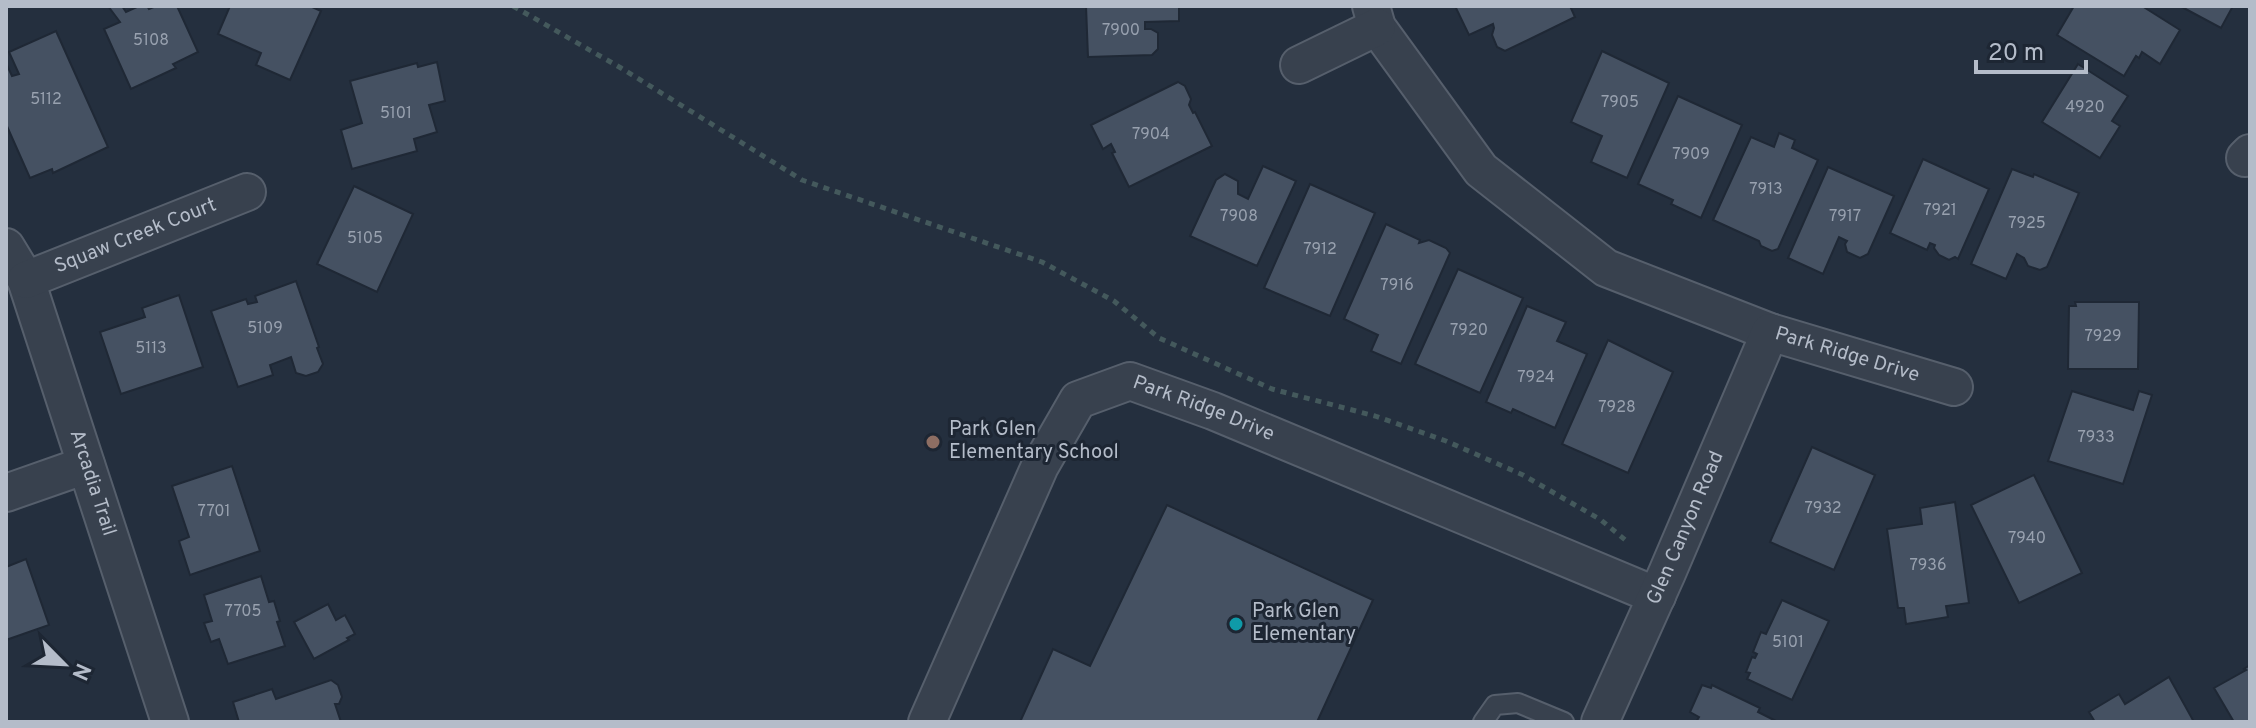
<svg xmlns="http://www.w3.org/2000/svg" width="2256" height="728" font-family="Overpass,sans-serif">
	<style>
		.building { fill: #455162; stroke: #1f2835; stroke-width: 2 }
		.lines { fill: none; stroke-linecap: round; stroke-linejoin: round }
		.service-casing { stroke: #565f6c; stroke-width: 22 }
		.minor-casing { stroke: #565f6c; stroke-width: 40 }
		.path { stroke: #44595c; stroke-width: 5; stroke-dasharray: 6 6; stroke-linecap: butt }
		.service { stroke: #38414e; stroke-width: 18 }
		.minor { stroke: #38414e; stroke-width: 36 }
		.education-dot { fill: #8d6e63; stroke: #1d2633; stroke-width: 3 }
		.culture-dot { fill: #0f9aa8; stroke: #1d2633; stroke-width: 3 }
		.labels { text-anchor: middle; dominant-baseline: central; stroke-width: 6; stroke-linejoin: round; paint-order: stroke }
		.number-label { font-size: 16px; fill: #98a1af }
		.street-label { font-size: 20px; fill: #b4bcc9; stroke: #1d2633 }
		.poi-label { font-size: 20px; fill: #b4bcc9; stroke: #1d2633; text-anchor: start }
	</style>
	<rect width="100%" height="100%" fill="#242f3e"/>
	<g class="building">
		<polygon points="108,6 122,6 126,12 139,6 147,6 149,9 156,6 177,6 198,52 173,64 176,68 131,89 104,29 120,22"/>
		<polygon points="230,6 310,6 321,11 290,80 256,65 261,53 218,34"/>
		<polygon points="1086,6 1179,6 1179,21 1145,22 1145,29 1151,29 1158,33 1158,49 1152,55 1088,57"/>
		<polygon points="1455,6 1570,6 1575,17 1505,51 1497,47 1492,35 1494,28 1493,24 1469,35"/>
		<polygon points="2074,6 2142,6 2180,30 2160,64 2142,52 2139,58 2136,56 2124,76 2057,35"/>
		<polygon points="2180,6 2233,6 2221,28"/>
		<polygon points="56,31 108,147 53,173 52,169 30,178 6,124 6,63 12,76 19,74 9,52"/>
		<polygon points="1602,51 1669,83 1627,178 1591,162 1602,136 1571,122"/>
		<polygon points="437,62 445,101 429,105 437,132 414,139 417,151 352,169 341,130 362,123 350,81 417,63 418,67"/>
		<polygon points="2078,64 2128,96 2112,121 2120,126 2100,158 2042,122"/>
		<polygon points="1178,82 1185,86 1191,99 1189,105 1193,113 1195,112 1212,146 1129,187 1112,153 1115,152 1111,144 1103,149 1091,125"/>
		<polygon points="1678,96 1742,125 1701,218 1671,204 1673,200 1638,184"/>
		<polygon points="1779,133 1795,140 1792,148 1818,160 1778,249 1772,251 1761,246 1759,241 1713,220 1751,137 1774,147"/>
		<polygon points="1923,159 1989,189 1958,259 1955,257 1949,260 1939,255 1934,248 1935,245 1930,243 1927,250 1890,233"/>
		<polygon points="1263,166 1296,181 1257,266 1190,236 1216,180 1225,174 1238,181 1238,194 1248,199"/>
		<polygon points="1828,167 1894,196 1868,254 1860,258 1847,252 1845,244 1847,241 1839,237 1823,274 1788,258"/>
		<polygon points="2012,169 2033,177 2034,174 2079,193 2047,267 2040,270 2028,266 2024,258 2017,254 2006,279 1971,264"/>
		<polygon points="1310,184 1375,213 1330,316 1264,288"/>
		<polygon points="354,186 413,214 377,292 317,264"/>
		<polygon points="1386,224 1420,240 1419,243 1429,240 1446,248 1450,253 1401,364 1371,351 1378,335 1344,319"/>
		<polygon points="1458,269 1523,298 1480,393 1415,364"/>
		<polygon points="296,281 319,347 317,348 323,364 318,372 306,376 296,373 291,357 270,365 273,375 238,387 211,311 246,299 248,304 257,302 255,296"/>
		<polygon points="179,295 203,367 121,394 100,332 145,317 142,308"/>
		<polygon points="2075,302 2139,302 2138,369 2068,369 2069,306 2076,306"/>
		<polygon points="1527,306 1566,322 1557,341 1587,354 1555,428 1513,409 1511,413 1486,402"/>
		<polygon points="1608,340 1673,372 1628,473 1562,444"/>
		<polygon points="2072,391 2133,410 2139,391 2152,395 2123,484 2048,461"/>
		<polygon points="1812,447 1875,475 1834,570 1770,542"/>
		<polygon points="232,466 260,551 190,575 179,541 189,537 172,486"/>
		<polygon points="2034,475 2082,573 2019,603 1971,505"/>
		<polygon points="1955,502 1969,603 1946,606 1948,617 1906,624 1904,608 1898,608 1887,529 1922,524 1920,508"/>
		<polygon points="1167,505 1373,600 1317,722 1020,722 1053,649 1090,666"/>
		<polygon points="26,559 49,625 6,640 6,567"/>
		<polygon points="261,576 269,602 274,601 280,621 277,622 285,646 228,664 219,639 211,642 204,623 212,621 204,595"/>
		<polygon points="1782,600 1829,621 1792,700 1747,679 1750,673 1746,672 1752,657 1755,658 1757,654 1753,652 1761,632 1766,634"/>
		<polygon points="328,604 336,620 345,615 355,634 347,638 349,640 314,659 294,622"/>
		<polygon points="2250,665 2250,722 2234,722 2214,688 2246,670 2244,669"/>
		<polygon points="2169,677 2194,722 2095,722 2089,712 2119,694 2125,704"/>
		<polygon points="331,680 338,685 342,697 339,704 335,704 341,722 239,722 233,702 272,689 276,699"/>
		<polygon points="1702,685 1711,688 1712,685 1760,708 1758,712 1778,722 1696,722 1699,717 1690,712"/>
	</g>
	<g class="lines">
		<g class="service-casing">
			<polyline id="service" points="1483,722 1495,705 1518,703 1564,722"/>
		</g>
		<g class="minor-casing">
			<g id="minor">
				<path id="s1" d="M1371,6L1377,27L1481,170L1606,268L1770,332L1954,387"/>
				<polyline points="1299,65 1377,27"/>
				<polyline points="2245,158 2250,153"/>
				<path id="s2" d="M6,247L26,280L170,722"/>
				<path id="s3" d="M26,280L247,192"/>
				<polyline points="6,493 86,465"/>
				<path id="s4" d="M927,722L1040,466L1078,400L1130,381L1213,411L1657,596"/>
				<path id="s5" d="M1600,722L1667,573L1770,332"/>
			</g>
		</g>
		<polyline class="path" points="513,6 621,68 802,180 1042,262 1114,301 1159,338 1272,389 1375,416 1446,441 1523,475 1601,520 1629,543"/>
		<use href="#service" class="service"/>
		<use href="#minor" class="minor"/>
	</g>
	<circle class="education-dot" cx="933" cy="442" r="8"/>
	<circle class="culture-dot" cx="1236" cy="624" r="8"/>
	<g class="labels">
		<g class="number-label">
			<text x="1121" y="31">7900</text>
			<text x="151" y="41">5108</text>
			<text x="46" y="100">5112</text>
			<text x="1620" y="103">7905</text>
			<text x="2085" y="108">4920</text>
			<text x="396" y="114">5101</text>
			<text x="1151" y="135">7904</text>
			<text x="1691" y="155">7909</text>
			<text x="1766" y="190">7913</text>
			<text x="1940" y="211">7921</text>
			<text x="1239" y="217">7908</text>
			<text x="1845" y="217">7917</text>
			<text x="2027" y="224">7925</text>
			<text x="365" y="239">5105</text>
			<text x="1320" y="250">7912</text>
			<text x="1397" y="286">7916</text>
			<text x="265" y="329">5109</text>
			<text x="1469" y="331">7920</text>
			<text x="2103" y="337">7929</text>
			<text x="151" y="349">5113</text>
			<text x="1536" y="378">7924</text>
			<text x="1617" y="408">7928</text>
			<text x="2096" y="438">7933</text>
			<text x="1823" y="509">7932</text>
			<text x="214" y="512">7701</text>
			<text x="2027" y="539">7940</text>
			<text x="1928" y="566">7936</text>
			<text x="243" y="612">7705</text>
			<text x="1788" y="643">5101</text>
		</g>
		<g class="street-label">
			<text stroke="none"><textPath href="#s3" startOffset="118">Squaw Creek Court</textPath></text>
			<text stroke="none"><textPath href="#s1" startOffset="614">Park Ridge Drive</textPath></text>
			<text stroke="none"><textPath href="#s4" startOffset="490">Park Ridge Drive</textPath></text>
			<text stroke="none"><textPath href="#s2" startOffset="252">Arcadia Trail</textPath></text>
			<text stroke="none"><textPath href="#s5" startOffset="212">Glen Canyon Road</textPath></text>
		</g>
		<g class="poi-label">
			<text x="949" y="430">Park Glen<tspan x="949" dy="23">Elementary School</tspan></text>
			<text x="1252" y="612">Park Glen<tspan x="1252" dy="23">Elementary</tspan></text>
		</g>
	</g>
	<rect width="2256" height="728" fill="none" stroke="#b4bcc9" stroke-width="16"/>
	<g transform="translate(64 664) rotate(114)" stroke="#1d2633" stroke-width="6" paint-order="stroke">
	<path d="M0-6L14 30L0 20L-14 30Z" fill="#b4bcc9"/>
	<text y="-12" font-size="22" font-weight="bold" text-anchor="middle" fill="#b4bcc9">N</text>
	</g>
	<path d="M1976 60v12h110v-12" fill="none" stroke="#b4bcc9" stroke-width="4"/>
	<text x="1988" y="60" font-size="24" fill="#b4bcc9" stroke="#1d2633" stroke-width="6" paint-order="stroke">20 m</text>
</svg>
